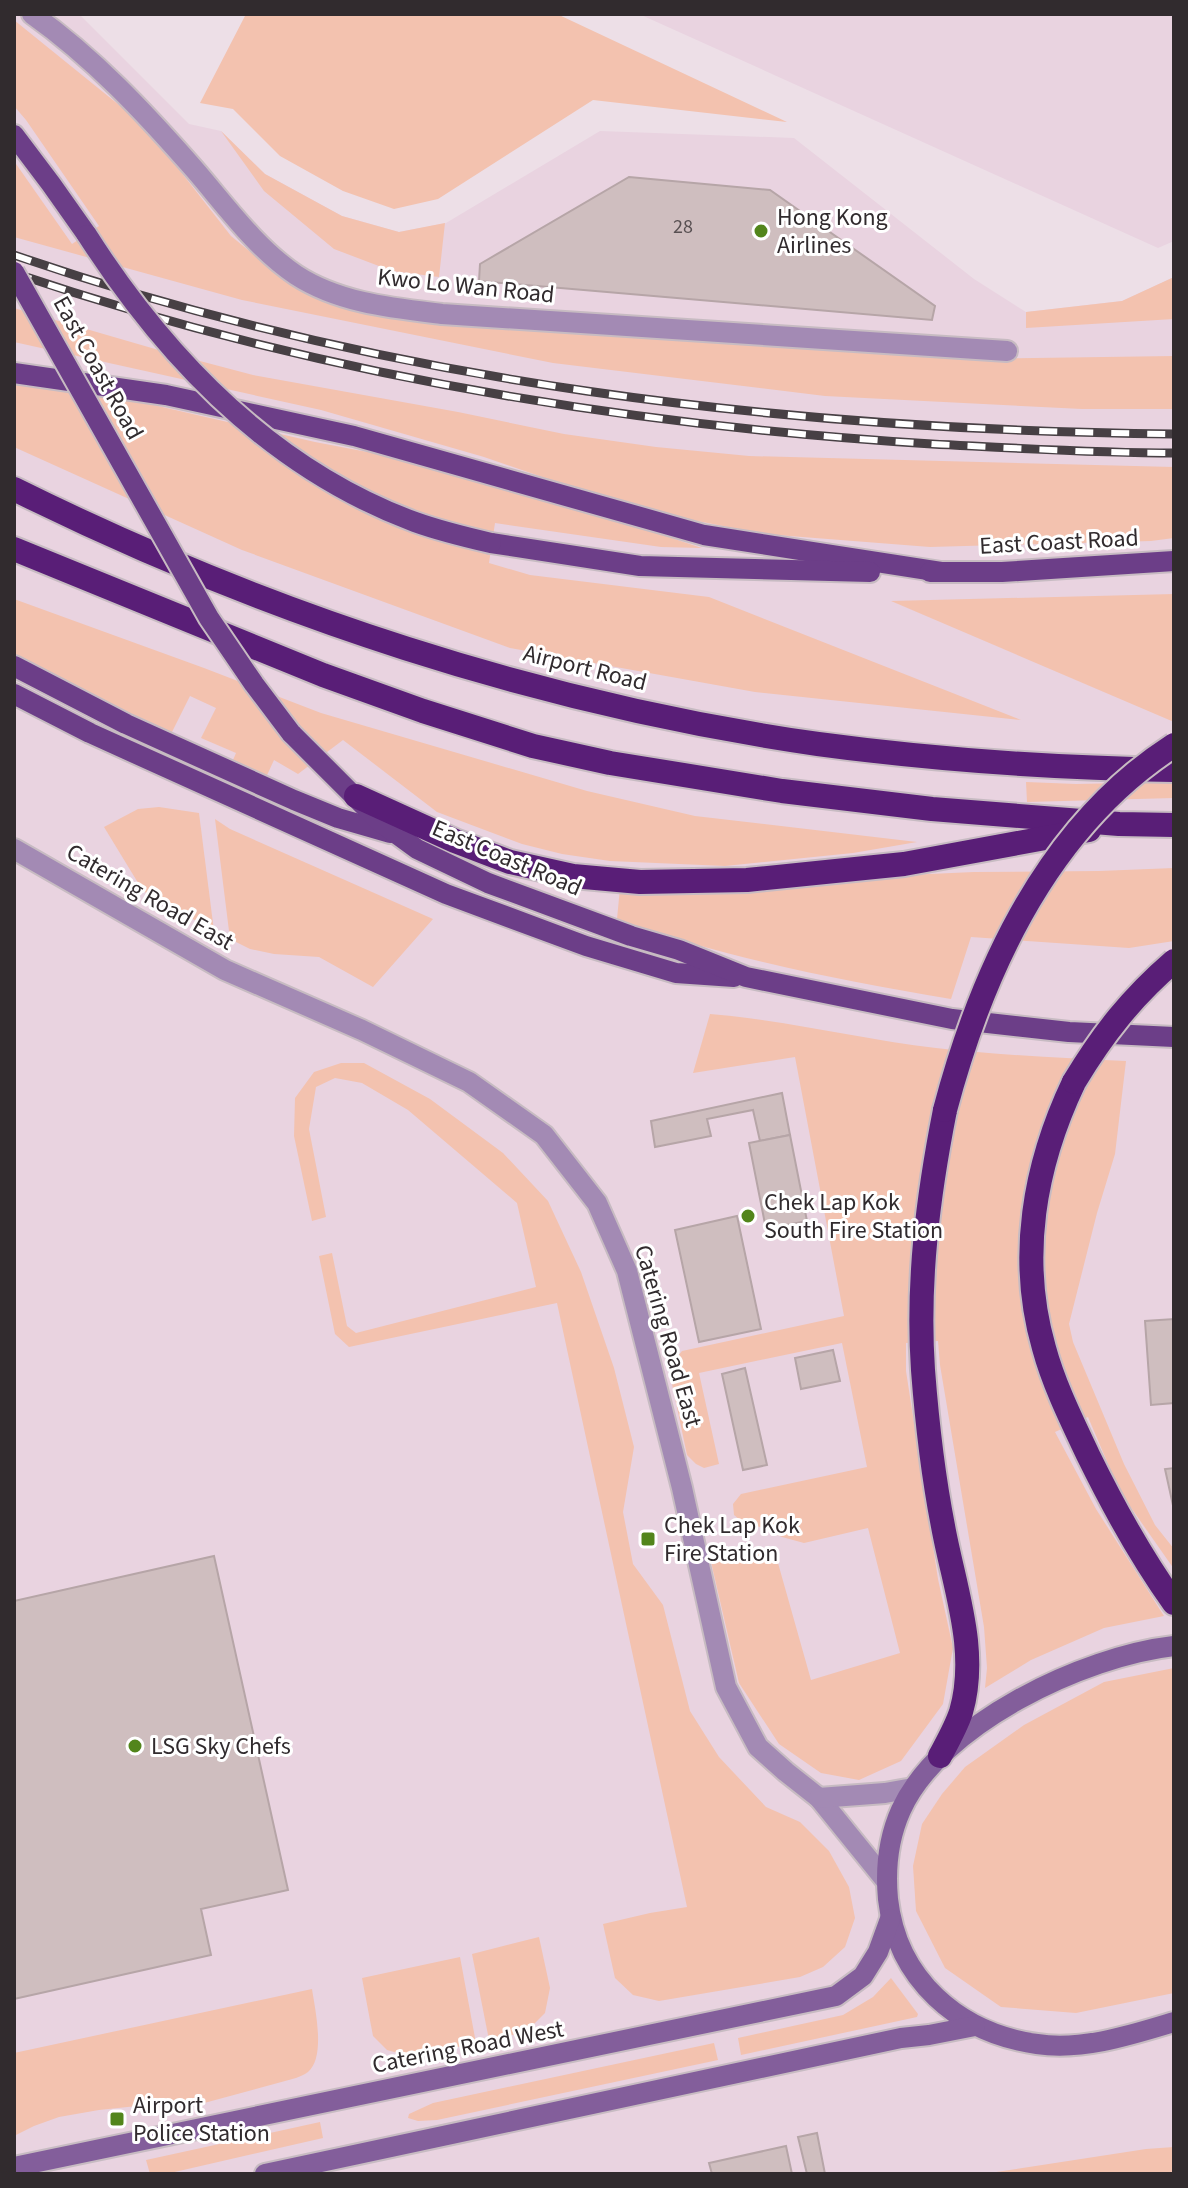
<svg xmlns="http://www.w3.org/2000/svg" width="1188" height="2188" font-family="'Source Sans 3',sans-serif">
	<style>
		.built { fill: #e9d3e0 }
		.green { fill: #f3c2af }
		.building { fill: #cfbebf; stroke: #b6a5a7; stroke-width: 2 }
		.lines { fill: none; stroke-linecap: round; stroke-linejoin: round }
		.street-casing { stroke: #c7bbc2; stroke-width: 24 }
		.secondary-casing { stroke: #c7bbc2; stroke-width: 24 }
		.primary-casing { stroke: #c7bbc2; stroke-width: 24 }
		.highway-casing { stroke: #c7bbc2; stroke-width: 28 }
		.street { stroke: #a38ab4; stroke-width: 20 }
		.secondary { stroke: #835e9b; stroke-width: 20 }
		.primary { stroke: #6c3e88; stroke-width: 20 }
		.highway { stroke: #591e77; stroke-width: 24 }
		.rail-casing { stroke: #474044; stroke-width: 9 }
		.rail { stroke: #fff; stroke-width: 6; stroke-dasharray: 18; stroke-linecap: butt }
		.primary-bridge-casing { stroke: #c7bbc2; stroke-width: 24; stroke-linecap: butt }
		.highway-bridge-casing { stroke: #c7bbc2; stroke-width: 28; stroke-linecap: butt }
		.primary-bridge { stroke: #6c3e88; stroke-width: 20 }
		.highway-bridge { stroke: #591e77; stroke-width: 24 }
		.poi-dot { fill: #52851b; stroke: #fff; stroke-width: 3 }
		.labels { text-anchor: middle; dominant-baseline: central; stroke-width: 6; stroke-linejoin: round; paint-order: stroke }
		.number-label { font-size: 20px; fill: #585052 }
		.poi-label { font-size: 24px; fill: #312b2e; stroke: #fff; text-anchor: start }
		.street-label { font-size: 24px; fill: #312b2e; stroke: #fff }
	</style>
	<rect width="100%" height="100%" fill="#eddfe7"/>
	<g class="built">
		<polygon points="14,14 79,14 189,124 221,131 265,174 342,216 399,232 446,223 600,131 794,138 974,279 1026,312 1122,301 1174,277 1174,2174 14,2174"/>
		<polygon points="639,14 1174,14 1174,241 1158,248"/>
	</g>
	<g class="green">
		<polygon points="246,14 557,14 787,122 593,100 438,199 394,209 343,191 280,156 233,109 200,103"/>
		<polygon points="14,20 145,126 231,236 275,272 372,310 533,325 958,359 1174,356 1174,409 1082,409 825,396 553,363 242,300 14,237 14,161 72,244 99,226 26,120 14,106"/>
		<polygon points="221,131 265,174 342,216 399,232 445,223 439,277 392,271 334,249 264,191"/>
		<polygon points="1174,277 1174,319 1026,328 1026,312 1122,301"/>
		<polygon points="14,308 162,351 253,375 458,412 564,434 656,447 749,456 1174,467 1174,538 1151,541 930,547 764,534 636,509 484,457 321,410 14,342"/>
		<polygon points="14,373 315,442 467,471 702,548 661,547 495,523 489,563 530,575 709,597 1021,720 755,692 510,648 242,550 14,447"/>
		<polygon points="1174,594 1174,722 891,601"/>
		<polygon points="14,599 204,668 321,713 587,791 695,816 917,842 853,853 725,866 610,861 562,854 522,844 437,812 343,740 298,774 274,760 263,784 230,767 236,753 201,738 216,708 190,696 162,752 14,676"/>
		<polygon points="1026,782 1076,784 1174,782 1174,798 1027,802"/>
		<polygon points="159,807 199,813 214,931 143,891 104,827 138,809"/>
		<polygon points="215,819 230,829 433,919 373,987 319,957 274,954 250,949 230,939"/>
		<path d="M1174,868V941L1129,948L971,937L951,999C838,980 725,958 617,919L620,888L974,872L1099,871Z"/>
		<path d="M710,1014C786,1020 860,1039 936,1048C999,1055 1063,1058 1126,1061L1115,1154L1097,1213L1069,1324L1073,1342L1124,1464L1155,1525L1174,1549V1569L1120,1492L1088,1417L1055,1432L1096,1509L1164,1616L1104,1628L1031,1660L985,1688L987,1668L984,1627L940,1365L938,1341L906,1343V1371L938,1579L953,1648L943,1704L901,1761L859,1780L821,1773L779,1744L739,1683L711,1562L766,1551L776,1556L811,1680L900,1653L868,1528L804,1543L782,1537L760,1527L745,1524L734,1515L733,1504L741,1494L867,1467L842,1343L699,1373L719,1464L704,1468L696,1464L687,1455L671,1379L673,1362L682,1351L844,1316L795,1057L693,1073Z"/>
		<polygon points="341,1063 364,1063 430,1099 503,1153 548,1201 581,1272 614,1368 634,1447 623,1512 633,1564 663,1605 690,1711 719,1757 766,1807 800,1822 829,1851 849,1887 855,1918 845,1947 823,1967 800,1977 659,2001 633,1995 615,1978 603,1924 650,1913 687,1907 557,1303 349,1347 335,1334 319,1256 332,1253 347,1326 356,1333 536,1287 517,1203 408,1110 362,1083 335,1078 316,1087 309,1129 326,1217 312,1221 294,1136 295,1098 314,1072"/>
		<polygon points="1174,1668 1174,1993 1076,2013 1001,2007 945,1968 916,1911 913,1866 922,1824 942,1794 965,1767 1024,1725 1104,1682"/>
		<polygon points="539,1937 550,1988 545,2013 526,2032 489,2040 472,1954"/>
		<polygon points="460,1957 476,2043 412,2057 387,2050 373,2036 362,1978"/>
		<polygon points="891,1978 918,2014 917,2017 741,2055 738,2038 843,2015 873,1997"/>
		<path d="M312,1989C315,2009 326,2057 308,2072C304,2075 300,2076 296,2078L182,2109L137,2106L99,2110L59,2117L34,2126L14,2136V2053Z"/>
		<polygon points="714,2043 718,2060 437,2120 418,2121 408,2118 409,2114 433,2103"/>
		<polygon points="320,2122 323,2138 166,2174 150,2174 146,2160"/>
		<polygon points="1174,2147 1174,2174 983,2174 1146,2149"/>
	</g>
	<g class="building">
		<polygon points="629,177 770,190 935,306 932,320 479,281 480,264"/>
		<polygon points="782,1093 790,1135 760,1141 753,1110 707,1119 711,1136 655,1147 651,1121"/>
		<polygon points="790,1135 807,1221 766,1229 749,1143"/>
		<polygon points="737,1216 761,1329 699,1342 675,1230"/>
		<polygon points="1174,1319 1174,1403 1151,1405 1145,1321"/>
		<polygon points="833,1350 840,1381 801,1389 795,1358"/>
		<polygon points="745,1368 767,1465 743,1470 722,1374"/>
		<polygon points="1174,1468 1174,1510 1165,1469"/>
		<polygon points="214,1556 288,1890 201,1909 211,1955 14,1999 14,1601"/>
		<polygon points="817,2133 825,2174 807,2174 798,2137"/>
		<polygon points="786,2146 792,2174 712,2174 709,2163"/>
	</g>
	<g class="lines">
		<g class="street-casing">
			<g id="street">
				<path d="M32,14C94,58 145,113 195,170C226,206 256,248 296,275C339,303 392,308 442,314L1007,351"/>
				<polyline points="14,849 225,970 362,1030 469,1082 544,1135 597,1203 627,1271 682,1488 726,1687 758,1747 786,1772 819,1798 887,1882"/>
				<polyline points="819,1798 885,1793 913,1788"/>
			</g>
		</g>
		<g class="secondary-casing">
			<g id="secondary">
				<path d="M1174,1646C1084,1656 940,1724 901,1810C888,1839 885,1867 888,1899C897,1979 958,2033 1037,2044C1082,2051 1131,2035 1174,2022"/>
				<polyline points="14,2167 836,1996 863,1976 878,1952 890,1919"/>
				<polyline points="265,2174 901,2038 929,2035 975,2026"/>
			</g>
		</g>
		<g class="primary-casing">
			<g id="primary">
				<polyline points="14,135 51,184 87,235"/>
				<polyline points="14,373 166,395 354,436 704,535 941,572"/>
				<polyline points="491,543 640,566 870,572"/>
				<polyline points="930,572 1002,572 1174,561"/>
				<polyline points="14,666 126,724 294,800 338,818 390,833"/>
				<polyline points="14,694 90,733 446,894 586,946 676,973 734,977"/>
				<polyline points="291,733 380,822 417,849 488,883 631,936 679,950 746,977 952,1019 1069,1032 1174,1037"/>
			</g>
		</g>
		<g class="highway-casing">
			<g id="highway">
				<path d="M14,489C266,614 539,704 818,744C936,760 1055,768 1174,770"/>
				<polyline points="14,549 323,675 423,711 533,746 610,763 782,791 932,809 1119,824 1174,825"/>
				<polyline points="356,796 455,841 510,862 573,876 640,882 747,880 904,864 1089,830"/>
				<path d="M1074,1082C1034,1166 1018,1258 1044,1348C1054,1385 1072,1421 1088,1455C1113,1506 1141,1557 1174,1603"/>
				<path d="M940,1756C948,1741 956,1727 961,1712C979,1650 954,1587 943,1526C933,1475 927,1422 923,1370C917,1282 928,1196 945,1110"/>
			</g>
		</g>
		<use href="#street" class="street"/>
		<use href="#secondary" class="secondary"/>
		<use href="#primary" class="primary"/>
		<use href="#highway" class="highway"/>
		<g class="rail-casing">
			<g id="rail">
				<path d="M14,255C387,383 781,430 1174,434"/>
				<path d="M14,273C310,373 621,425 932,444C1013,448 1094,453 1174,453"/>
			</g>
		</g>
		<use href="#rail" class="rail"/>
		<g class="primary-bridge-casing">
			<g id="primary-bridge">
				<path d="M87,235C167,360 272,469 415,522C440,531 465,537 491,543"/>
				<polyline points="14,272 209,618 254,684 291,733"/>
			</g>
		</g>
		<g class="highway-bridge-casing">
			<g id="highway-bridge">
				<path d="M1074,1082C1103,1034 1131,998 1174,961"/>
				<path d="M945,1110C982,970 1048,826 1174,745"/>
			</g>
		</g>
		<use href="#primary-bridge" class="primary-bridge"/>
		<use href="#highway-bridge" class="highway-bridge"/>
	</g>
	<g class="poi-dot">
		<circle cx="761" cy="231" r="8"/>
		<circle cx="748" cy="1216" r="8"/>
		<rect x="640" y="1531" width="16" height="16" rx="4"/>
		<circle cx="135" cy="1746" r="8"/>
		<rect x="109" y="2111" width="16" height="16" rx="4"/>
	</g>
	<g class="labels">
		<g class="number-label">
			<text x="683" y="227">28</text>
		</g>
		<g class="poi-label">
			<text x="777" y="217">Hong Kong<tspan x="777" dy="28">Airlines</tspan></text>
			<text x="764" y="1202">Chek Lap Kok<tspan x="764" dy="28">South Fire Station</tspan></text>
			<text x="664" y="1525">Chek Lap Kok<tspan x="664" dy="28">Fire Station</tspan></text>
			<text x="151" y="1746">LSG Sky Chefs</text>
			<text x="133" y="2105">Airport<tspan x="133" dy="28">Police Station</tspan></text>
		</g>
		<g class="street-label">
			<text transform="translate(466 286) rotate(6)">Kwo Lo Wan Road</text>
			<text transform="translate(98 368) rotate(61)">East Coast Road</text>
			<text transform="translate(1059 542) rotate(-3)">East Coast Road</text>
			<text transform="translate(585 668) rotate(14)">Airport Road</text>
			<text transform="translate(507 858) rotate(23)">East Coast Road</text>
			<text transform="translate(150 897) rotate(30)">Catering Road East</text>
			<text transform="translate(668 1336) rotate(74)">Catering Road East</text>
			<text transform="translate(468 2047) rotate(-11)">Catering Road West</text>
		</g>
	</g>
	<rect width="1188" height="2188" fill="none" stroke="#312b2e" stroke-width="32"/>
</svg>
